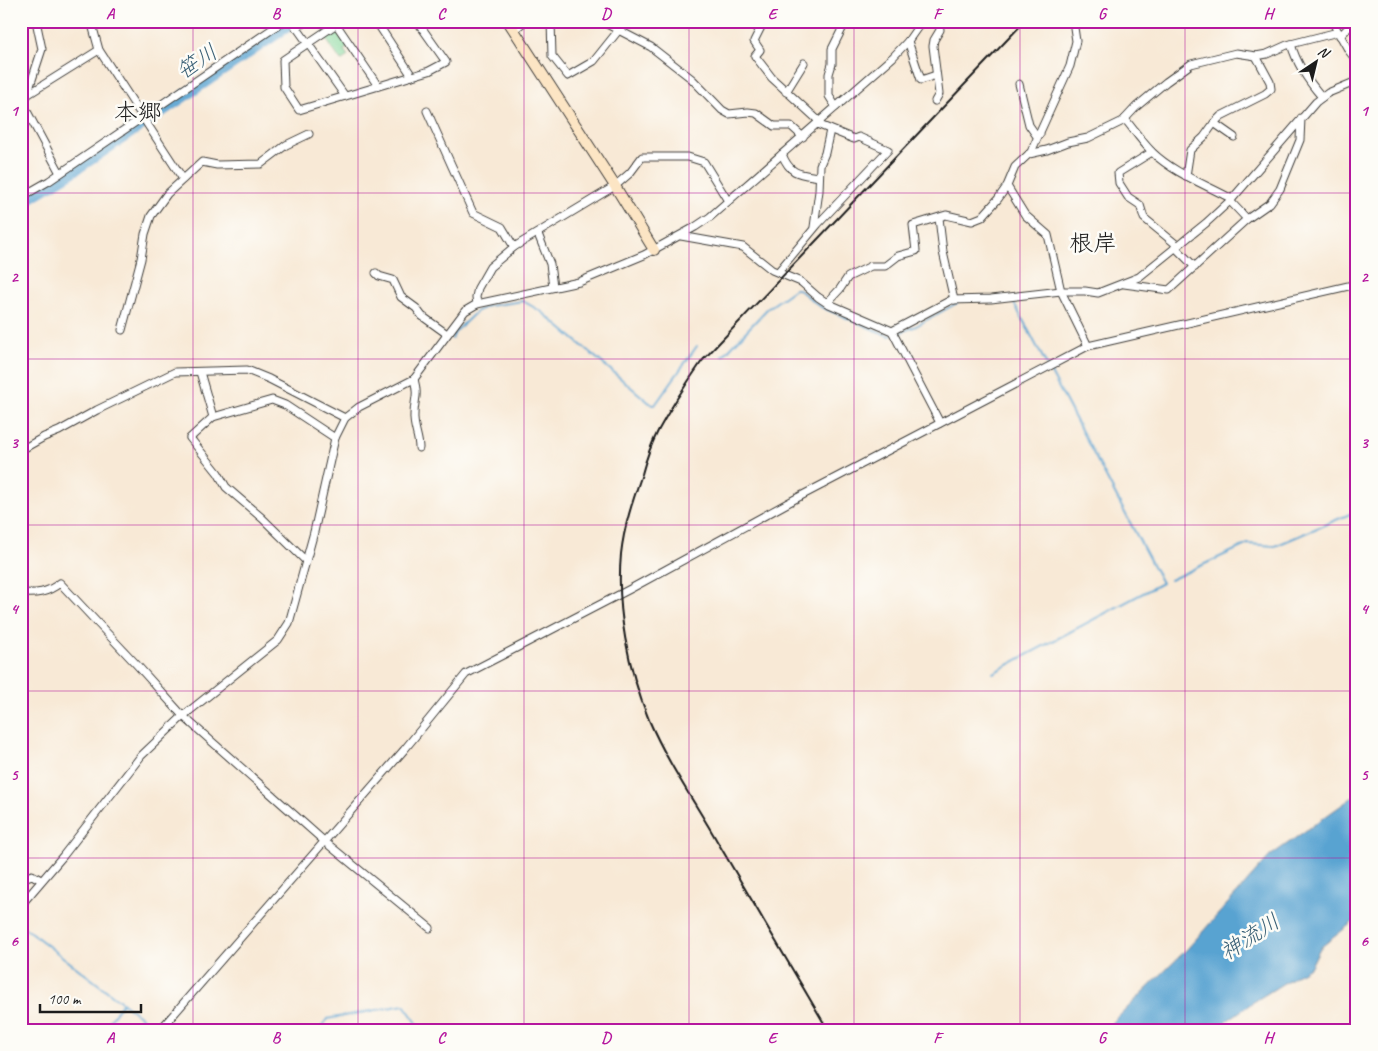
<svg xmlns="http://www.w3.org/2000/svg" width="1378" height="1051" font-family="Caveat,'Klee One',sans-serif">
	<style>
		.green { fill: #82d79a; stroke: #4f7a5b }
		.water { fill: #59a3d1; stroke: #3a6076 }
		.lines { fill: none; stroke-linecap: round; stroke-linejoin: round }
		.stream { stroke: #59a3d1; stroke-width: 2 }
		.river { stroke: #59a3d1; stroke-width: 12 }
		.street-casing { stroke: #3d3b38; stroke-width: 9 }
		.secondary-casing { stroke: #3d3b38; stroke-width: 12 }
		.street { stroke: #fff; stroke-width: 7 }
		.secondary { stroke: #fce5c4; stroke-width: 10 }
		.rail { stroke: #1c1c1c; stroke-width: 2 }
		.grid { fill: none; stroke: #b5179e; stroke-width: 1; stroke-opacity: 0.55 }
		.labels { text-anchor: middle; dominant-baseline: central; stroke-width: 5; stroke-linejoin: round; paint-order: stroke }
		.water-label { font-size: 22px; font-style: italic; fill: #3a6076; stroke: #fdfcf7 }
		.quarter-label { font-size: 24px; fill: #1c1c1c; stroke: #fdfcf7 }
		.neatline { fill: none; stroke: #b5179e; stroke-width: 2 }
		.grid-label { font-size: 16px; text-anchor: middle; font-weight: bold; fill: #b5179e }
	</style>
	<rect width="100%" height="100%" fill="#fdfcf7"/>
	<filter id="ink" filterUnits="userSpaceOnUse"><feTurbulence type="fractalNoise" baseFrequency=".02" numOctaves="2"/><feDisplacementMap in="SourceGraphic" scale="10" xChannelSelector="R" yChannelSelector="G"/><feConvolveMatrix kernelMatrix="1 2 1 2 8 2 1 2 1" color-interpolation-filters="sRGB"/></filter>
	<filter id="wash" filterUnits="userSpaceOnUse"><feTurbulence type="fractalNoise" baseFrequency=".0096" numOctaves="4" result="noise"/><feDisplacementMap in="SourceGraphic" scale="20" xChannelSelector="R" yChannelSelector="G"/><feGaussianBlur stdDeviation="1.12" result="paint"/><feColorMatrix in="noise" values="0 0 0 0 0 0 0 0 0 0 0 0 0 0 0 0 0 1.4 0 .05"/><feComposite in="paint" operator="in"/></filter>
	<g filter="url(#wash)">
		<rect width="100%" height="100%" fill="#f8e9d6"/>
		<polygon class="green" points="333,30 338,32 348,47 344,50 348,56 341,61 324,36"/>
		<polygon class="water" points="1357,794 1357,919 1320,948 1311,966 1252,1003 1214,1030 1105,1030 1188,948 1270,856"/>
		<g class="lines">
			<g class="stream">
				<polyline points="992,302 1011,300 1015,305 1162,583 993,673"/>
				<polyline points="897,334 916,326 957,303"/>
				<polyline points="452,339 455,332 477,311 488,306 523,301 542,312 652,405 655,405 697,346"/>
				<polyline points="723,356 767,309 795,289 798,289 821,307 889,336 892,335"/>
				<polyline points="1170,580 1248,544 1275,546 1357,511"/>
				<polyline points="21,925 158,1030"/>
				<polyline points="103,1030 123,1002"/>
				<polyline points="319,1030 327,1019 404,1005 422,1030"/>
			</g>
			<polyline class="river" points="21,203 70,173 295,21"/>
		</g>
	</g>
	<g filter="url(#ink)">
		<g class="lines">
			<g class="street-casing">
				<g id="street">
					<polyline points="88,21 93,28 99,50 183,179"/>
					<polyline points="292,21 345,96"/>
					<polyline points="341,21 283,60 284,87 299,110 429,71 446,62 417,21"/>
					<polyline points="376,21 412,76"/>
					<polyline points="551,21 552,56 568,76 594,61 626,21"/>
					<polyline points="601,21 651,47 692,79 722,110 729,114 748,112 756,113 774,126 791,126 803,137"/>
					<polyline points="764,21 754,41 760,50 755,56 772,78 820,122"/>
					<polyline points="1332,21 1349,51 1357,61"/>
					<polyline points="336,24 378,86"/>
					<polyline points="296,28 306,21"/>
					<polyline points="514,30 525,21"/>
					<polyline points="1340,36 1355,21"/>
					<polyline points="908,41 921,80 936,75"/>
					<path d="M1291,44C1297,65 1308,81 1322,97"/>
					<polyline points="1019,84 1029,125 1036,135 1040,134"/>
					<polyline points="786,92 804,63"/>
					<polyline points="27,95 42,49 36,21"/>
					<polyline points="935,101 939,94 933,46 934,40 940,30 939,21"/>
					<polyline points="836,107 829,96 829,74 832,64 832,49 844,25 844,21"/>
					<polyline points="427,111 473,213 502,227 514,247"/>
					<path d="M1125,119C1134,130 1142,142 1152,152C1175,174 1205,184 1232,199"/>
					<polyline points="1214,123 1234,137"/>
					<polyline points="1152,152 1118,173 1119,183 1128,197 1140,205 1144,218 1177,245"/>
					<path d="M782,154C790,175 800,174 819,177"/>
					<polyline points="1029,154 1047,150 1068,142 1088,138 1123,121 1136,107 1166,82 1191,64 1236,53 1256,56 1267,54 1287,45 1338,32"/>
					<polyline points="60,173 23,104 27,95 99,50"/>
					<polyline points="1186,176 1190,150 1204,137 1214,123 1221,116 1265,94 1271,89 1270,82 1256,56"/>
					<polyline points="1007,186 1025,215 1048,235 1061,291 1088,346"/>
					<polyline points="21,197 49,181 284,21"/>
					<polyline points="1230,201 1247,219"/>
					<polyline points="939,218 943,252 954,300"/>
					<polyline points="814,227 819,191 820,165 825,153 830,130"/>
					<polyline points="538,234 550,264 553,287"/>
					<polyline points="681,236 743,247 772,270 801,282 818,297 827,303 892,331 940,423"/>
					<polyline points="1175,247 1195,267"/>
					<polyline points="778,272 818,224 888,150 859,137 854,139 817,124"/>
					<polyline points="376,273 379,276 393,280 401,297 416,308 422,316 447,334"/>
					<polyline points="1124,284 1169,290 1247,219 1270,203 1280,189 1300,140 1301,118"/>
					<polyline points="827,303 840,289 848,277 871,266 885,266 898,256 916,251 913,225 946,215 972,221 982,217 998,199 1007,186 1015,167 1031,152 1070,66 1076,41 1073,21"/>
					<polyline points="477,304 476,297 478,288 490,267 514,247 615,186 630,173 642,157 688,157 704,162 728,201"/>
					<polyline points="122,330 141,259 145,234 151,216 167,194 202,162 217,165 261,164 286,145 309,134"/>
					<polyline points="892,331 951,300 991,299 1061,291 1085,291 1098,293 1139,277 1206,223 1232,199 1316,102 1328,93 1357,81"/>
					<polyline points="200,372 213,417"/>
					<path d="M414,379C419,398 414,398 414,415C413,426 419,437 419,448"/>
					<polyline points="21,450 44,437 59,431 97,410 175,372 247,370 269,379 345,418"/>
					<polyline points="306,561 262,518 226,487 218,473 190,438 213,417 272,400 285,405 335,438"/>
					<path d="M21,593C37,594 47,593 60,583L137,665L183,716L324,841L430,928"/>
					<polyline points="21,879 32,875 41,880"/>
					<polyline points="21,905 63,856 141,756 183,716 278,640 289,623 314,532 335,438 345,418 359,407 414,379 465,311 477,304 579,282 644,255 695,227 710,217 893,57 908,41 922,21"/>
					<polyline points="160,1030 404,750 466,674 632,588 795,499 1088,346 1357,284"/>
				</g>
			</g>
			<g class="secondary-casing">
				<polyline id="secondary" points="508,21 615,186 654,250"/>
			</g>
			<use href="#street" class="street"/>
			<use href="#secondary" class="secondary"/>
			<path class="rail" d="M828,1030C791,967 754,904 717,841C694,801 667,762 649,720C628,669 616,609 621,554C624,526 633,500 642,474C646,459 651,445 658,431C671,407 686,384 702,361L1025,21"/>
		</g>
	</g>
	<path class="grid" d="M193,21V1030M358,21V1030M524,21V1030M689,21V1030M854,21V1030M1020,21V1030M1185,21V1030M21,193H1357M21,359H1357M21,525H1357M21,691H1357M21,858H1357"/>
	<g class="labels">
		<g class="water-label">
			<text transform="translate(197 62) rotate(-34)">笹川</text>
			<text transform="translate(1250 937) rotate(-33)">神流川</text>
		</g>
		<g class="quarter-label">
			<text x="138" y="112">本郷</text>
			<text x="1093" y="243">根岸</text>
		</g>
	</g>
	<rect width="1378" height="1051" fill="none" stroke="#fdfcf7" stroke-width="55"/>
	<g transform="translate(1316 62) rotate(35)" stroke="#fdfcf7" stroke-width="4" paint-order="stroke">
	<path d="M0-4L9 19L0 12L-9 19Z" fill="#1c1c1c"/>
	<text y="-8" font-size="14" font-weight="bold" text-anchor="middle" fill="#1c1c1c">N</text>
	</g>
	<path d="M40 1004v8h101v-8" fill="none" stroke="#1c1c1c" stroke-width="2.5"/>
	<text x="48" y="1004" font-size="15" fill="#1c1c1c" stroke="#fdfcf7" stroke-width="4" paint-order="stroke">100 m</text>
	<rect x="28" y="28" width="1322" height="996" class="neatline"/>
	<g class="grid-label">
		<text x="110" y="19">A</text>
		<text x="276" y="19">B</text>
		<text x="441" y="19">C</text>
		<text x="606" y="19">D</text>
		<text x="772" y="19">E</text>
		<text x="937" y="19">F</text>
		<text x="1102" y="19">G</text>
		<text x="1268" y="19">H</text>
		<text x="14" y="116">1</text>
		<text x="1364" y="116">1</text>
		<text x="14" y="282">2</text>
		<text x="1364" y="282">2</text>
		<text x="14" y="448">3</text>
		<text x="1364" y="448">3</text>
		<text x="14" y="614">4</text>
		<text x="1364" y="614">4</text>
		<text x="14" y="780">5</text>
		<text x="1364" y="780">5</text>
		<text x="14" y="946">6</text>
		<text x="1364" y="946">6</text>
		<text x="110" y="1043">A</text>
		<text x="276" y="1043">B</text>
		<text x="441" y="1043">C</text>
		<text x="606" y="1043">D</text>
		<text x="772" y="1043">E</text>
		<text x="937" y="1043">F</text>
		<text x="1102" y="1043">G</text>
		<text x="1268" y="1043">H</text>
	</g>
</svg>
